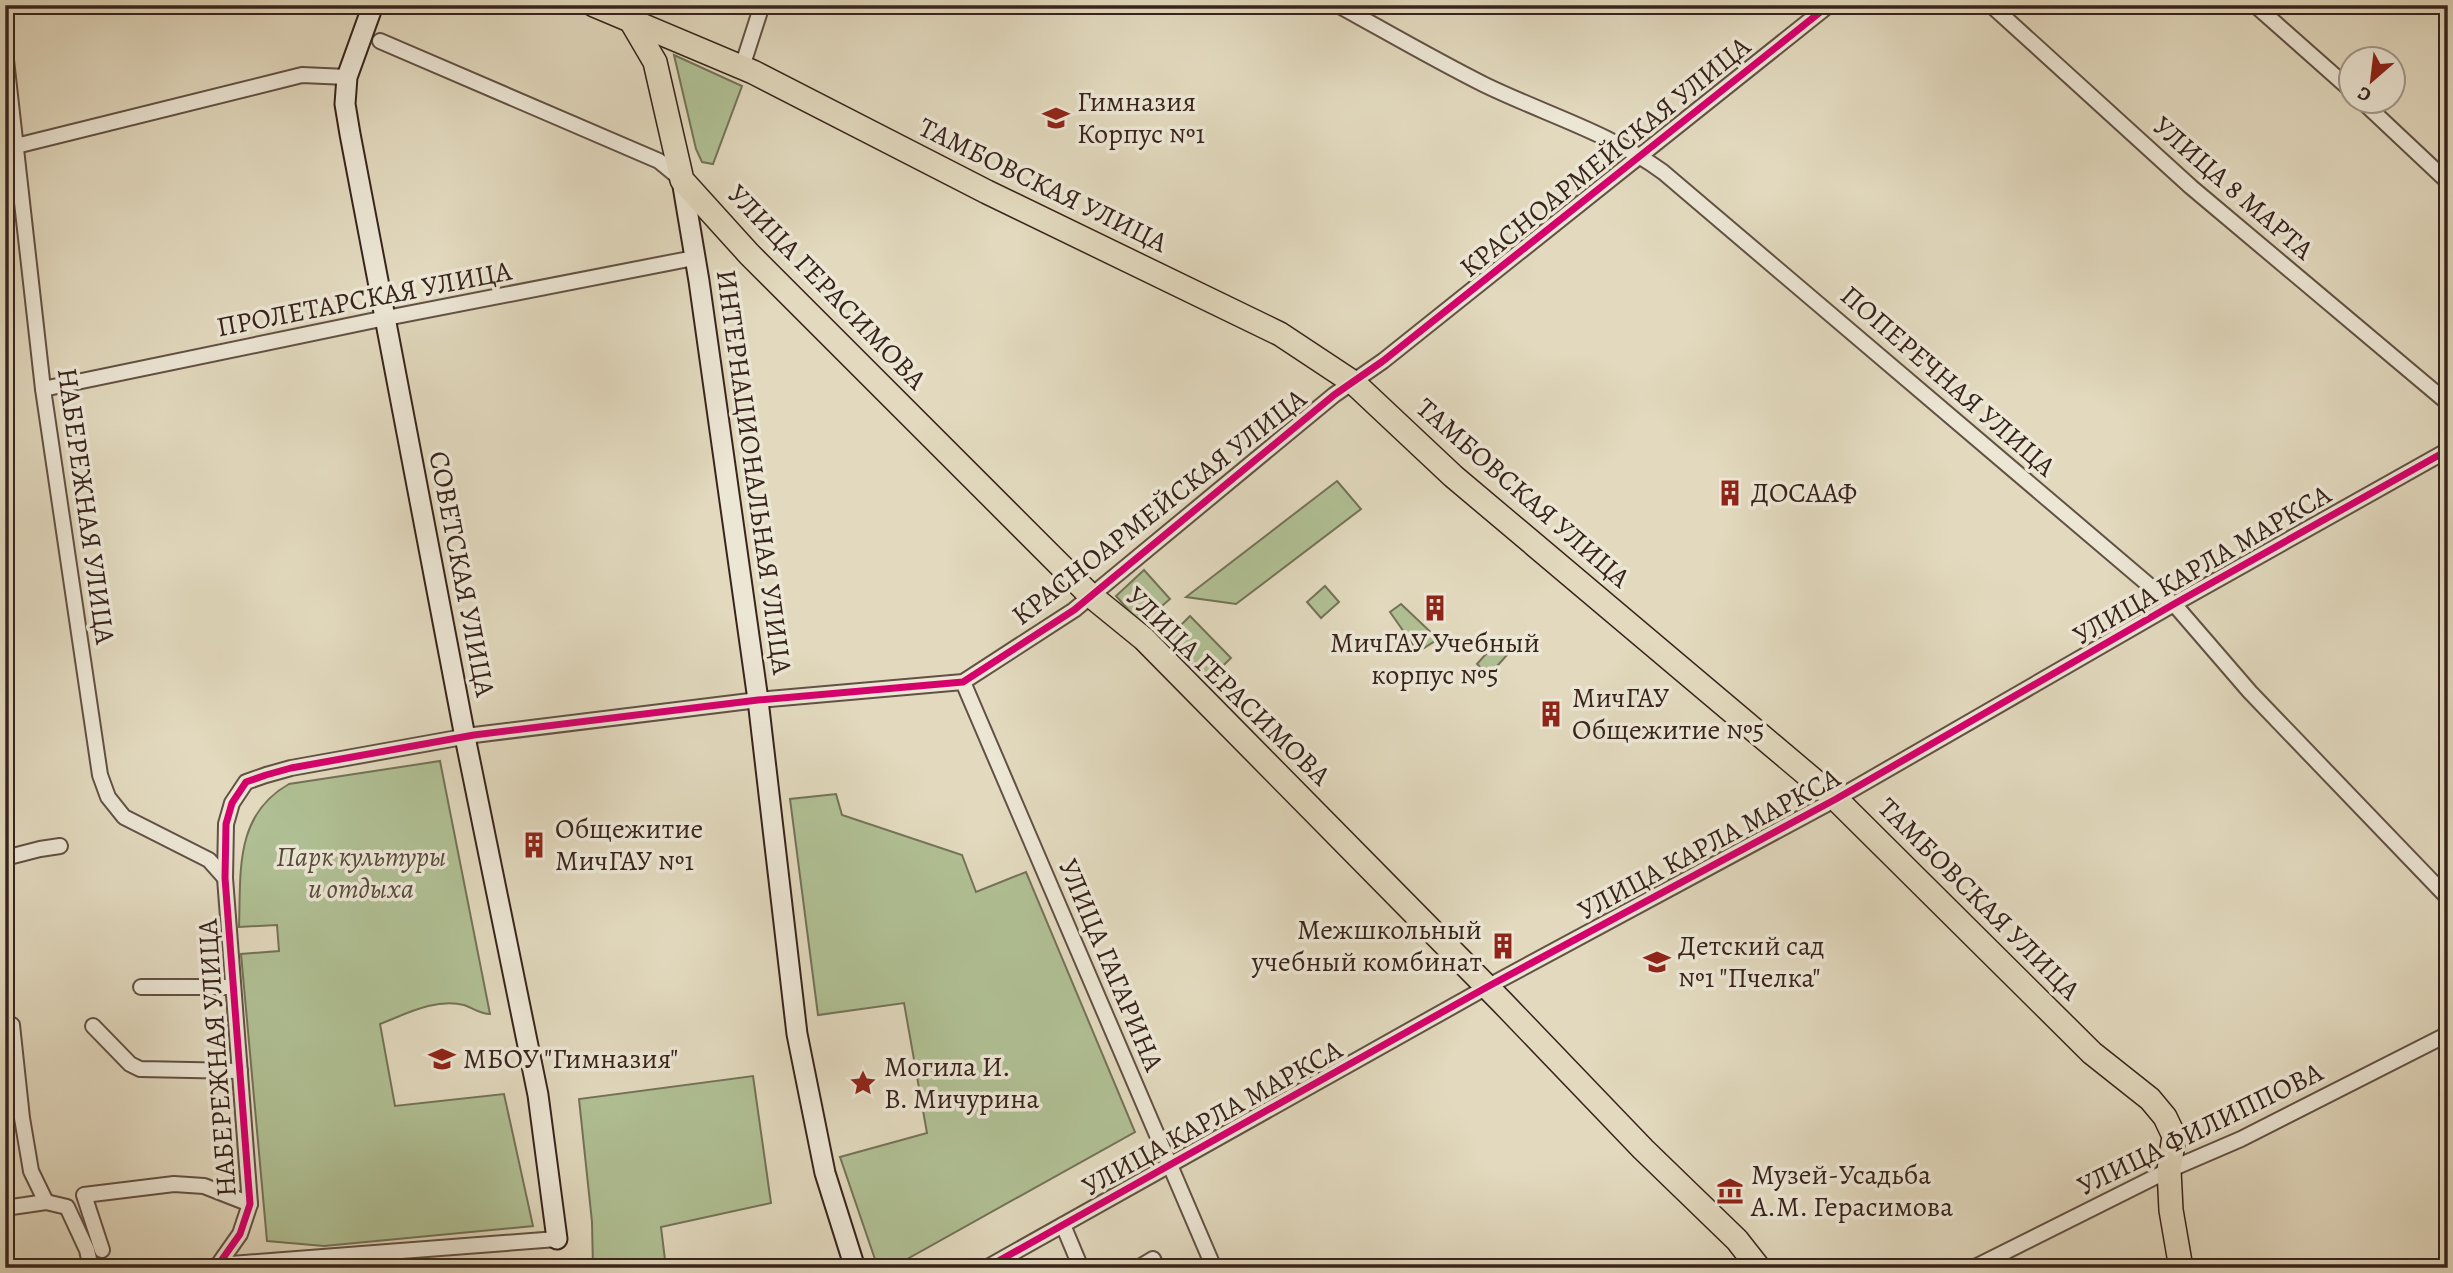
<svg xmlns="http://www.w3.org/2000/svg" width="2453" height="1273" font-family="Alegreya,serif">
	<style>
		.green { fill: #b0c094; stroke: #747258; stroke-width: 2 }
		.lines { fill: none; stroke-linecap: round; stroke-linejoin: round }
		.street-casing { stroke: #625144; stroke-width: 18 }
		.secondary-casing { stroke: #38241c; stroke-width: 23 }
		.primary-casing { stroke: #38241c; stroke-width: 26 }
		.street { stroke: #ece6d5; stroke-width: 14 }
		.secondary { stroke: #ece6d5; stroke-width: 19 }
		.primary { stroke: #e2d9be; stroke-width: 23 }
		.cycleway-casing { stroke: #ece6d5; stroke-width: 11 }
		.cycleway { stroke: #d6006c; stroke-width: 7 }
		.labels { text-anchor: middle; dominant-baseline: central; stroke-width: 7; stroke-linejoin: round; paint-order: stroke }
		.poi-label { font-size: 28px; fill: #38241c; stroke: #ece6d5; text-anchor: start }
		.street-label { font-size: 28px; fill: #38241c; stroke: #ece6d5 }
		.park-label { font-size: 28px; font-style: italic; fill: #564b3a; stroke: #ece6d5 }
	</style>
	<rect width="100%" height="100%" fill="#e2d9be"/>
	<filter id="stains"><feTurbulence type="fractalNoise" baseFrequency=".00286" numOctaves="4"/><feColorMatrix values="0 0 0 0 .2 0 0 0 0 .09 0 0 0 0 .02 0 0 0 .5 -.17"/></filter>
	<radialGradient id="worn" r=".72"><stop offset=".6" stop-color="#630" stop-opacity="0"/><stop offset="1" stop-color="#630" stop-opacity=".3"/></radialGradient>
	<g class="green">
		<polygon points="674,55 742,86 713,164 702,162 696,149"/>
		<polygon points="1337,481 1361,509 1236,604 1186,597"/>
		<polygon points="1144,570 1170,599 1141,624 1116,596"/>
		<polygon points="1325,586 1339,602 1321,618 1307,602"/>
		<polygon points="1401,604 1438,639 1418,652 1390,612"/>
		<polygon points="1190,616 1231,658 1208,680 1168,638"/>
		<polygon points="1495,644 1507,655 1489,675 1477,664"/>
		<path d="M440,761L490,1014C480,1014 473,1008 464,1005C435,998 406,1014 380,1024L395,1106L504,1094L533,1226L324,1246L267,1241L241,954L279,951L277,925L239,927C241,872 234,815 289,784Z"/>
		<polygon points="836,794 842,815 962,855 976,892 1026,872 1135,1132 891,1268 878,1268 840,1157 927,1133 904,1003 818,1015 790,799"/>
		<polygon points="753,1076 771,1203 661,1227 666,1268 593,1268 592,1222 579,1099"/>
	</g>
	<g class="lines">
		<g class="street-casing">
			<g id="street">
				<path d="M1338,5C1387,32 1435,60 1485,85C1545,114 1610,133 1663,172L2150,586L2174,604L2250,692L2448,898"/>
				<polyline points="1991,5 2191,187 2448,403"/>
				<polyline points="2255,5 2352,91"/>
				<polyline points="2442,5 2448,10"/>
				<polyline points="380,41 659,161 681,179"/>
				<polyline points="5,51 43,389 100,775 108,797 124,817 209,860 225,878"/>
				<polyline points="742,67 762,5"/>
				<polyline points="2363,102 2448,182"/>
				<polyline points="16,146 302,75 347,77"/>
				<polyline points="43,389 371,321 694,258"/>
				<polyline points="963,682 1214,1268"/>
				<polyline points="5,858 40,849 60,846"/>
				<polyline points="141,987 233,987"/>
				<polyline points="12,1025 22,1118 31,1171 46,1202"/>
				<polyline points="93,1026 130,1064 140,1069 240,1071"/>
				<polyline points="5,1208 46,1202 67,1207 87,1250 91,1268"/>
				<polyline points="1063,1225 1081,1268"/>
				<polyline points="102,1250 84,1195 174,1184 204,1186 250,1204"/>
				<polyline points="218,1265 557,1239"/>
				<polyline points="216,1268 240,1234 250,1204 225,878 226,824 232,803 246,782 266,775 291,768 474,735 758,700 963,682 1074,610 1334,395 1383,361 1829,5"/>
				<polyline points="986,1268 1487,987 1836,799 2174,604 2448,450"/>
				<polyline points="1138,1268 1153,1259 1157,1268"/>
				<polyline points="1973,1268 2169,1170 2241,1139 2448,1034"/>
			</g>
		</g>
		<g class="secondary-casing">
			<g id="secondary">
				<polyline points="373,5 347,77 345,104 350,134 465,737 538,1095 557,1239"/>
				<polyline points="682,180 699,281 758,700 797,1034 825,1173 855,1268"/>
			</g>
		</g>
		<g class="primary-casing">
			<g id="primary">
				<polyline points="594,5 753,72 987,192 1280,334 1354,383 1453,476 1836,799 2092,1053 2150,1099 2165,1117 2174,1136 2169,1170 2171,1210 2181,1268"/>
				<polyline points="631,21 655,62 682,180 749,254 1090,595 1144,639 1501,1001 1643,1149 1737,1240 1759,1268"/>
			</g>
		</g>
		<use href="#street" class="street"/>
		<use href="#secondary" class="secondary"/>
		<use href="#primary" class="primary"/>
		<g class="cycleway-casing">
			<g id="cycleway">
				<polyline points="216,1268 240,1234 250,1204 225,878 226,824 232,803 246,782 266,775 291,768 474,735 758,700 963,682 1074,610 1334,395 1383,361 1829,5"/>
				<polyline points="986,1268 1487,987 1836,799 2174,604 2448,450"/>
			</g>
		</g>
		<use href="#cycleway" class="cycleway"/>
	</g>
	<defs>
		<g id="school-bare" transform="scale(2.1)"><path d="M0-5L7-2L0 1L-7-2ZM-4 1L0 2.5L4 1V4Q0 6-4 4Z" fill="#8f2418" stroke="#ece6d5" stroke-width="2.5" paint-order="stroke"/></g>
		<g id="building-bare" transform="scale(2.1)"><path d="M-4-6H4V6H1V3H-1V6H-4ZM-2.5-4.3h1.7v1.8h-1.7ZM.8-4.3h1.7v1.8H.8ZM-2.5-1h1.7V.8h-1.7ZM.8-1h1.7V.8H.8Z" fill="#8f2418" stroke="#ece6d5" stroke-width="2.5" paint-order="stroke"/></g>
		<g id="sight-bare" transform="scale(2.1)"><path d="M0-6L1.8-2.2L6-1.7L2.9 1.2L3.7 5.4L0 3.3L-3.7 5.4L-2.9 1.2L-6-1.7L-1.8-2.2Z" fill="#8f2418" stroke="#ece6d5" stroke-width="2.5" paint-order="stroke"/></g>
		<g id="museum-bare" transform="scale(2.1)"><path d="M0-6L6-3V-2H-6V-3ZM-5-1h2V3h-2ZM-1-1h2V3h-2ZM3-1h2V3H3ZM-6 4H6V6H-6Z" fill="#8f2418" stroke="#ece6d5" stroke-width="2.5" paint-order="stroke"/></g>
	</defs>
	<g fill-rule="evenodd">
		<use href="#school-bare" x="1056" y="118"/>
		<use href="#building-bare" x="1730" y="493"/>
		<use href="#building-bare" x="1435" y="608"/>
		<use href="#building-bare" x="1551" y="714"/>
		<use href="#building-bare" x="534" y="845"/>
		<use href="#building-bare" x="1503" y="946"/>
		<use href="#school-bare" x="1657" y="962"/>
		<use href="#school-bare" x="442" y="1059"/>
		<use href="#sight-bare" x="863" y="1083"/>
		<use href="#museum-bare" x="1730" y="1191"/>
	</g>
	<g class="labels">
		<g class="poi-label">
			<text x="1077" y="102">Гимназия<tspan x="1077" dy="32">Корпус №1</tspan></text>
			<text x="1751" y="493">ДОСААФ</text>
			<text x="1435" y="643" text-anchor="middle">МичГАУ Учебный<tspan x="1435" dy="32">корпус №5</tspan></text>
			<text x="1572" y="698">МичГАУ<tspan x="1572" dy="32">Общежитие №5</tspan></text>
			<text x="555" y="829">Общежитие<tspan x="555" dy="32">МичГАУ №1</tspan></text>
			<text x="1482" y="930" text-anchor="end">Межшкольный<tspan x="1482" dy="32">учебный комбинат</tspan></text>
			<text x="1678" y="946">Детский сад<tspan x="1678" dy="32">№1 "Пчелка"</tspan></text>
			<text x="463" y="1059">МБОУ "Гимназия"</text>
			<text x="884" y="1067">Могила И.<tspan x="884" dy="32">В. Мичурина</tspan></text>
			<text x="1751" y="1175">Музей-Усадьба<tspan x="1751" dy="32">А.М. Герасимова</tspan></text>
		</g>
		<g class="street-label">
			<text transform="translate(1605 157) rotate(-39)">КРАСНОАРМЕЙСКАЯ УЛИЦА</text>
			<text transform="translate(1043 185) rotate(26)">ТАМБОВСКАЯ УЛИЦА</text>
			<text transform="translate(2233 188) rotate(41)">УЛИЦА 8 МАРТА</text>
			<text transform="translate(827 287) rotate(46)">УЛИЦА ГЕРАСИМОВА</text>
			<text transform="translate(364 299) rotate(-11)">ПРОЛЕТАРСКАЯ УЛИЦА</text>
			<text transform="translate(1948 381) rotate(41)">ПОПЕРЕЧНАЯ УЛИЦА</text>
			<text transform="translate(754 472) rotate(82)">ИНТЕРНАЦИОНАЛЬНАЯ УЛИЦА</text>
			<text transform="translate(1523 493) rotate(41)">ТАМБОВСКАЯ УЛИЦА</text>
			<text transform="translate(86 506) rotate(82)">НАБЕРЕЖНАЯ УЛИЦА</text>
			<text transform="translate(1159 507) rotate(-38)">КРАСНОАРМЕЙСКАЯ УЛИЦА</text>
			<text transform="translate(2202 565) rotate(-30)">УЛИЦА КАРЛА МАРКСА</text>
			<text transform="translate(462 574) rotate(79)">СОВЕТСКАЯ УЛИЦА</text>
			<text transform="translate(1228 686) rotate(44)">УЛИЦА ГЕРАСИМОВА</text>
			<text transform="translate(1709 844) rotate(-28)">УЛИЦА КАРЛА МАРКСА</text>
			<text transform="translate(1979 899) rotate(45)">ТАМБОВСКАЯ УЛИЦА</text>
			<text transform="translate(1111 965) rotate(67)">УЛИЦА ГАГАРИНА</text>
			<text transform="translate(217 1058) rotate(-94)">НАБЕРЕЖНАЯ УЛИЦА</text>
			<text transform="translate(1212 1118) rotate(-29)">УЛИЦА КАРЛА МАРКСА</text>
			<text transform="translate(2200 1129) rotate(-26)">УЛИЦА ФИЛИППОВА</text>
		</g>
		<g class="park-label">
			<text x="361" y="857">Парк культуры<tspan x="361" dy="32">и отдыха</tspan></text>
		</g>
	</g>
	<rect width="2453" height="1273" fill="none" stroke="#e2d9be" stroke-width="28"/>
	<rect x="7" y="7" width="2439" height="1259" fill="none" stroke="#38241c" stroke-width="3.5"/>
	<rect x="14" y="14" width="2425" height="1245" fill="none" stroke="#38241c" stroke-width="2"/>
	<g transform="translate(2372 80) rotate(208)"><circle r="33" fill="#ece6d5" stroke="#a4988b" stroke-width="2"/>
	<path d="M0-5L12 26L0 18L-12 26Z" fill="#8f2418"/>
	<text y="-10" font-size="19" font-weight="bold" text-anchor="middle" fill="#38241c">С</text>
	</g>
	<rect width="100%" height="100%" filter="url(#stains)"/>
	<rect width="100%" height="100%" fill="url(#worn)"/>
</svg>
